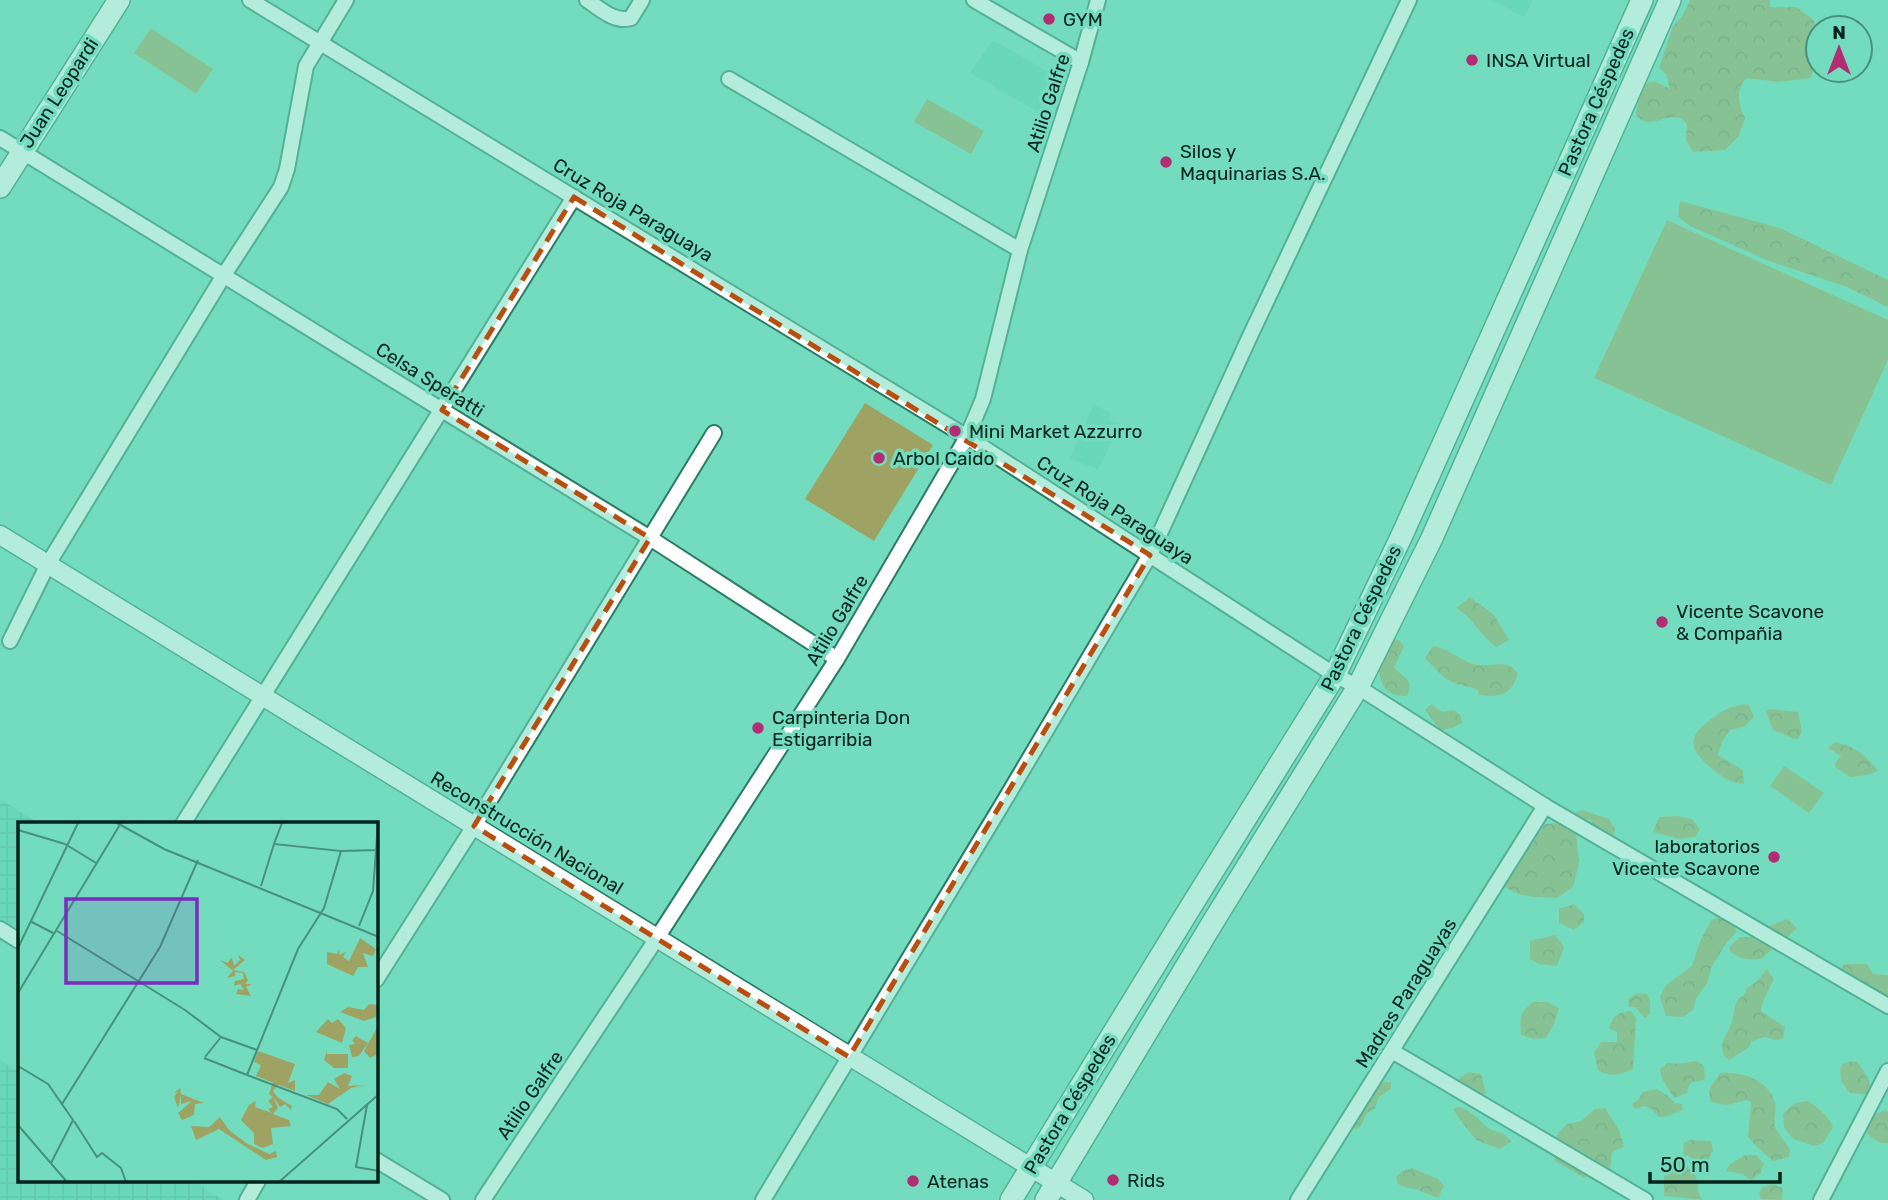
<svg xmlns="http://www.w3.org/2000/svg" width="1888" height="1200" font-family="Rubik,sans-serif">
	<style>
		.built { fill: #5cd2b2 }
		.industrial { fill: url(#industrial-grid) }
		.green { fill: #9ea364 }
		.forest { fill: url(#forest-crowns) }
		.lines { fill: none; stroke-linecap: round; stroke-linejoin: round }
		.minor-casing { stroke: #2a7c67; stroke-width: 18 }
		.tertiary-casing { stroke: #2a7c67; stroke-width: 21 }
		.secondary-casing { stroke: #2a7c67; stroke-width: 24 }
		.minor { stroke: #fff; stroke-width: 14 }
		.tertiary { stroke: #fff; stroke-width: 18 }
		.secondary { stroke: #fff; stroke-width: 21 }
		.marked { fill: none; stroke: #ba4e0f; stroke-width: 5; stroke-dasharray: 14 9; stroke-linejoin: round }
		.poi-dot { fill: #b22d74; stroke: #74dcbe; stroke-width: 2.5 }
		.labels { text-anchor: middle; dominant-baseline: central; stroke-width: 7; stroke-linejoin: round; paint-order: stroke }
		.poi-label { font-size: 19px; fill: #01231a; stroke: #74dcbe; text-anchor: start }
		.street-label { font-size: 19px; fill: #01231a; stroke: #74dcbe }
		.inset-road { fill: none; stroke: #46927c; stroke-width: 2 }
		.view { fill: #7b2cbf; fill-opacity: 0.15; stroke: #7b2cbf; stroke-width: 3.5 }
		.inset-edge { fill: none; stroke: #01231a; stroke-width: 3.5 }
	</style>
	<defs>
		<pattern id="industrial-grid" width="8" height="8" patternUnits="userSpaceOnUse" patternTransform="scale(1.75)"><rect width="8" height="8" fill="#5cd2b2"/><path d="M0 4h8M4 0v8" fill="none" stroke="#4eb498"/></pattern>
		<pattern id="forest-crowns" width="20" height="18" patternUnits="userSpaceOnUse" patternTransform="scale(1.75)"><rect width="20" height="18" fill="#9ea364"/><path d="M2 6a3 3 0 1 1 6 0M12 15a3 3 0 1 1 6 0" fill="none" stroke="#7e8452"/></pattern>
	</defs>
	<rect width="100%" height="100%" fill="#74dcbe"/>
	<g class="built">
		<polygon points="1492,0 1533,0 1524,17"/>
		<polygon points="993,40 1055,76 1040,113 970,73"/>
		<polygon points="1094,404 1110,413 1108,420 1120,425 1098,470 1070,458"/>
	</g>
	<g class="industrial">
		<polygon points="0,799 40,824 19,824 19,931 0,920"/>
		<polygon points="0,1060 19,1072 19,1181 193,1181 223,1200 0,1200"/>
	</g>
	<g class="green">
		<polygon points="151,28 213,69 196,94 134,53"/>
		<polygon points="927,99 984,131 971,154 914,122"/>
		<polygon points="1667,220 1888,320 1888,360 1831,485 1594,378"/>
		<polygon points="865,403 933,445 874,541 805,499"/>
		<polygon points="1784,766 1824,793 1809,813 1770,786"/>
	</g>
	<g class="forest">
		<path d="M1690,0H1770V7H1796L1812,18L1818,29V61L1810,78L1778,82L1747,78C1735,89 1738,104 1745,118L1739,136L1725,150L1693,152C1691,148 1686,142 1686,137C1685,131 1690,125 1683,120C1669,109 1648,134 1636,114L1639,97L1647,83L1654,81L1670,89L1666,74L1659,68L1673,26L1683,15Z"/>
		<polygon points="1680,201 1780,228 1888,280 1888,307 1847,287 1769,261 1690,226 1678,217"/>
		<path d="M1470,597L1494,615L1509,640L1496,647C1480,635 1474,619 1456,608Z"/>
		<path d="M1393,639L1399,640L1404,646L1394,668C1405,678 1415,681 1407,696C1385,696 1382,687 1378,668C1383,659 1391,649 1393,639Z"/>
		<path d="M1433,646C1447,649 1457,657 1470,663C1488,670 1506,656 1518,674C1510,697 1500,697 1478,695L1479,691C1471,686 1461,686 1452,682C1441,677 1433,666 1425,658Z"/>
		<polygon points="1431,704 1442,712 1454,710 1461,716 1462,723 1452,728 1440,730 1425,710"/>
		<path d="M1748,704L1754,717L1744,727L1730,730L1722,742L1718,755L1743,770L1744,784C1728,782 1723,777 1711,768C1690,751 1686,737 1709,721C1723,710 1730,706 1748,704Z"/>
		<polygon points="1769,709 1798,712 1802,732 1797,740 1773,730 1766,712"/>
		<path d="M1835,742C1854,746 1867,756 1878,771L1868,775L1850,777L1835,767V763L1841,756L1828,748Z"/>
		<polygon points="1582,810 1609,819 1615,829 1614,835 1610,837 1594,830 1591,819 1580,820 1576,812"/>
		<polygon points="1677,816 1692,819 1700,829 1695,837 1678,839 1653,832 1659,817"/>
		<polygon points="1560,823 1576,832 1579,863 1573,887 1557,898 1534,897 1518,894 1497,883 1497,868 1506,860 1528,849 1545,824"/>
		<polygon points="1574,904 1584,914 1584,922 1574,930 1559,923 1559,909"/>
		<polygon points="1722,917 1735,924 1736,932 1725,945 1711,968 1708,982 1696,999 1693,1010 1682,1017 1666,1016 1660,997 1666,985 1692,966 1699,944 1711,920"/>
		<path d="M1787,919L1797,928C1786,940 1772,947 1761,959C1748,960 1740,960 1730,951V946L1740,937H1754L1771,925Z"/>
		<polygon points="1555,935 1564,947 1557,966 1539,964 1530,959 1530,941"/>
		<polygon points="1843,964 1867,964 1873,974 1888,975 1888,1004 1845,990 1841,981"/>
		<path d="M1767,969L1774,979C1769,990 1763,998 1761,1011L1785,1027L1783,1039L1775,1040L1765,1037L1752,1041L1748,1048L1729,1060L1723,1055L1722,1043L1732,1022L1735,1006L1738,999L1744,995L1747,988L1756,982Z"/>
		<polygon points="1637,993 1647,994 1650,1001 1650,1014 1645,1018 1635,1007 1629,1007 1628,999"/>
		<path d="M1533,1002H1547L1559,1008L1555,1022L1546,1038L1534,1039L1521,1035C1520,1017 1519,1013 1533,1002Z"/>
		<path d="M1631,1011L1636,1018L1633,1069C1621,1075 1609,1078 1598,1070L1594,1053L1601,1042H1617V1032L1609,1029C1612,1016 1618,1012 1631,1011Z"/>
		<path d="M1697,1061L1704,1066L1705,1079C1694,1085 1691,1077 1687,1093L1674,1098L1662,1079L1660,1069L1668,1063L1675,1064Z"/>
		<path d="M1852,1061L1857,1062C1865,1072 1871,1082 1873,1095L1850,1093L1841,1081L1840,1068L1843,1064Z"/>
		<polygon points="1469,1072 1481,1074 1486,1094 1464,1095 1456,1081"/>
		<path d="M1720,1073C1741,1071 1770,1080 1775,1103C1777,1110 1773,1119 1775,1126C1776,1131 1787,1144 1790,1150L1789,1157L1773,1161L1758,1148L1748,1137L1751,1102L1747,1100L1728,1105L1711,1102C1706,1087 1713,1085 1720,1073Z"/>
		<path d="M1371,1081L1391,1082V1089L1379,1097L1375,1108L1367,1113L1362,1124L1357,1129L1346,1128C1348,1100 1352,1101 1371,1081Z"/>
		<polygon points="1656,1089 1667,1095 1675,1103 1682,1104 1683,1110 1664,1117 1659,1117 1650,1108 1644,1106 1635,1109 1632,1104 1638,1100 1643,1092"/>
		<path d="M1808,1101C1818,1108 1828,1115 1833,1127L1823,1143L1814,1146L1792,1138L1784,1127L1783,1114C1791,1104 1796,1102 1808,1101Z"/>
		<path d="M1460,1107C1472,1111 1478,1119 1487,1127C1496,1134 1501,1129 1511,1141L1500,1149L1476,1140L1458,1117L1453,1109Z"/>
		<polygon points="1605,1108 1619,1130 1624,1147 1612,1152 1610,1169 1605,1174 1596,1177 1583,1177 1555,1161 1552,1150 1558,1133 1567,1124 1581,1121 1595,1109"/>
		<path d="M1884,1110L1888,1111V1143C1878,1144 1873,1139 1867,1133V1120Z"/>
		<polygon points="1690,1140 1711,1141 1713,1151 1704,1166 1688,1156 1683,1156 1684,1143"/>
		<polygon points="1745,1155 1756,1155 1764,1164 1760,1174 1751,1180 1742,1174 1726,1171 1730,1164"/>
		<path d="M1680,1159C1687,1166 1696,1173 1698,1183C1699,1191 1697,1193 1703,1200L1664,1196V1177Z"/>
		<path d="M1412,1168L1438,1179L1444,1186L1438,1198C1430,1196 1422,1191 1415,1189C1407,1188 1405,1188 1398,1184L1396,1177L1402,1171Z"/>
		<polygon points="1771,1184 1783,1188 1782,1200 1761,1199 1759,1194 1761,1188"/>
	</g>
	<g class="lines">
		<g class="minor-casing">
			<g id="minor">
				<polyline points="250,0 967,437 1335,675 1358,687 1545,806 1888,1006"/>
				<path d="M587,0C600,9 615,23 631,18L642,0"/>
				<polyline points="974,0 1081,62"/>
				<polyline points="729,79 1020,250"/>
				<polyline points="0,138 650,538 837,659"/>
				<polyline points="10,641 48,564 224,275 281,187 287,169 306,66 346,0"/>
				<polyline points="183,824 574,197"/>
				<polyline points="0,929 19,941"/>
				<polyline points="376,980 474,826 714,433"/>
				<polyline points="1392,1051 1645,1200"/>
				<polyline points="376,1160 442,1200"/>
				<polyline points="247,1200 258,1181"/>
				<polyline points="483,1200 657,938 837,659 967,437 983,399 1020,250 1081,62 1098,0"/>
				<polyline points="763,1200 1003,803 1150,555 1250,336 1409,0"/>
				<polyline points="1298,1200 1545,806"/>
				<polyline points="1821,1200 1888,1071"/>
			</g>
		</g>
		<g class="tertiary-casing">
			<polyline id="tertiary" points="0,535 1084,1200"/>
		</g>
		<g class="secondary-casing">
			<g id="secondary">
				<polyline points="0,187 119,0"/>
				<polyline points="1011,1200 1190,908 1335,675 1403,533 1642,0"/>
				<polyline points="1046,1200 1213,922 1358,687 1432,538 1670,0"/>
			</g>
		</g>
		<use href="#minor" class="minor"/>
		<use href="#tertiary" class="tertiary"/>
		<use href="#secondary" class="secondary"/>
	</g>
	<path d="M0 0H1888V1200H0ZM574,197L1150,555L849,1057L474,826L650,538L442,410Z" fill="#74dcbe" fill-opacity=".55" fill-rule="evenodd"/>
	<path class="marked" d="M574,197L1150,555L849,1057L474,826L650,538L442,410Z"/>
	<g class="poi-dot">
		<circle cx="1049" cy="19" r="7"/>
		<circle cx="1472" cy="60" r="7"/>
		<circle cx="1166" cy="162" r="7"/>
		<circle cx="955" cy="431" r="7"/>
		<circle cx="879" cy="458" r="7"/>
		<circle cx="1662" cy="622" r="7"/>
		<circle cx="758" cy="728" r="7"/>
		<circle cx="1774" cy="857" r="7"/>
		<circle cx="1113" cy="1180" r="7"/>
		<circle cx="913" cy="1181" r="7"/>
	</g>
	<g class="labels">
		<g class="poi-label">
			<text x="1063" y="19">GYM</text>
			<text x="1486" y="60">INSA Virtual</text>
			<text x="1180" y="151">Silos y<tspan x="1180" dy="22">Maquinarias S.A.</tspan></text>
			<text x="969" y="431">Mini Market Azzurro</text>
			<text x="893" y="458">Arbol Caido</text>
			<text x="1676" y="611">Vicente Scavone<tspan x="1676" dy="22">&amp; Compañia</tspan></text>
			<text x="772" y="717">Carpinteria Don<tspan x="772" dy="22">Estigarribia</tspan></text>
			<text x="1760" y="846" text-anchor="end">laboratorios<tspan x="1760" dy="22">Vicente Scavone</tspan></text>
			<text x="1127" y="1180">Rids</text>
			<text x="927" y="1181">Atenas</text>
		</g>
		<g class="street-label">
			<text transform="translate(59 93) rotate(-57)">Juan Leopardi</text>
			<text transform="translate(1596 102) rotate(-66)">Pastora Céspedes</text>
			<text transform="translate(1048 103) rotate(-72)">Atilio Galfre</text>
			<text transform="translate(633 210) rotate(31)">Cruz Roja Paraguaya</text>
			<text transform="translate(430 380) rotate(32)">Celsa Speratti</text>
			<text transform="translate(1115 510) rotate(33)">Cruz Roja Paraguaya</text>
			<text transform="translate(1361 618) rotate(-64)">Pastora Céspedes</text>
			<text transform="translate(837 620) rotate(-59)">Atilio Galfre</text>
			<text transform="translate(527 833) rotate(31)">Reconstrucción Nacional</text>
			<text transform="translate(1406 993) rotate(-58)">Madres Paraguayas</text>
			<text transform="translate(530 1095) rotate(-56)">Atilio Galfre</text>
			<text transform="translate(1070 1104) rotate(-59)">Pastora Céspedes</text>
		</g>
	</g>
	<g transform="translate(18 822)">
		<rect width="360" height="360" fill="#74dcbe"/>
		<path d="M240,229L277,242L270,261L277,258V269L238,254L243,243L236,240Z" fill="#9ea364"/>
		<path d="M342,116L358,127L355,134L345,131L350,145H340L335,154L309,142V130L319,132L322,127L321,133L328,130L325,135L331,139ZM220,133L227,138L215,148L226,150L230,158L227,162H234L228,165L233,174L218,172L220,167L226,168L222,162L216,164L217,159L226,157L225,151L217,150V154L209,156L215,149L202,138L210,141L212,137L214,136L216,144L222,138ZM351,182L360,183L358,195L346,199L322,190L330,185L346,188ZM310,197L314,201L320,197L328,206L324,221L298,210ZM360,204V232L352,236L346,229ZM338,214L350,221L341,234L334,235L331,223L337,222L334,218ZM309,228V232H330V246H316L306,238ZM326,251L334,254L330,264L346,263L333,266L310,282L288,273H301L310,260L322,267L316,257ZM255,260L261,262L255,269L259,275L274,284L273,288L267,282L262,285L255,275L260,286L255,292L271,298L273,304L253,306L255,322L245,326L236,322V311L223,298L231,283L238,279L237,285L254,291L250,287L255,285L250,279L255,275L251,272ZM162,266L163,272L186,281L177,282L176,293L164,298L160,291L174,279L163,282V273L160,286L156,275L160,270L156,271ZM202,295L211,308L228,321L251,332L258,329L259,335L248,338L201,307L178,318L173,304L191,305Z" fill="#9ea364"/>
		<path class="inset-road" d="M99,1L146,27L361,115M264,1L256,22L323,29L306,86L280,127L229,253L319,287L329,297M0,8L47,22M47,22L78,41M324,29L358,28M243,64L256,22M12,99L35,111M341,104L355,69L360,1M39,109L167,188L203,215L239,228M0,126L60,1M0,171L103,1M187,235L203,215M186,236L229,253M0,244L30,262L55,298L33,341M44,282L142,125L180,38M349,283L338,345L361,349M56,299L79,335L84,331L103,346L108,360M0,303L49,360M261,360L361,272"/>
		<path class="view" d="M48,77H179V161H48Z"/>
		<rect width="360" height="360" class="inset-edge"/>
	</g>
	<g transform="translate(1839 49)"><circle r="33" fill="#74dcbe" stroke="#46927c" stroke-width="2"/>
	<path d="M0-5L12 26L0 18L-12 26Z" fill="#b22d74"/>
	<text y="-10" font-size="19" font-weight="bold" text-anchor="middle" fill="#01231a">N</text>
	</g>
	<path d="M1650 1172v10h130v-10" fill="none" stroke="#01231a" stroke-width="3.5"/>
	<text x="1660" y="1172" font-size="21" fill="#01231a" stroke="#74dcbe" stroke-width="5" paint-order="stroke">50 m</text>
</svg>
